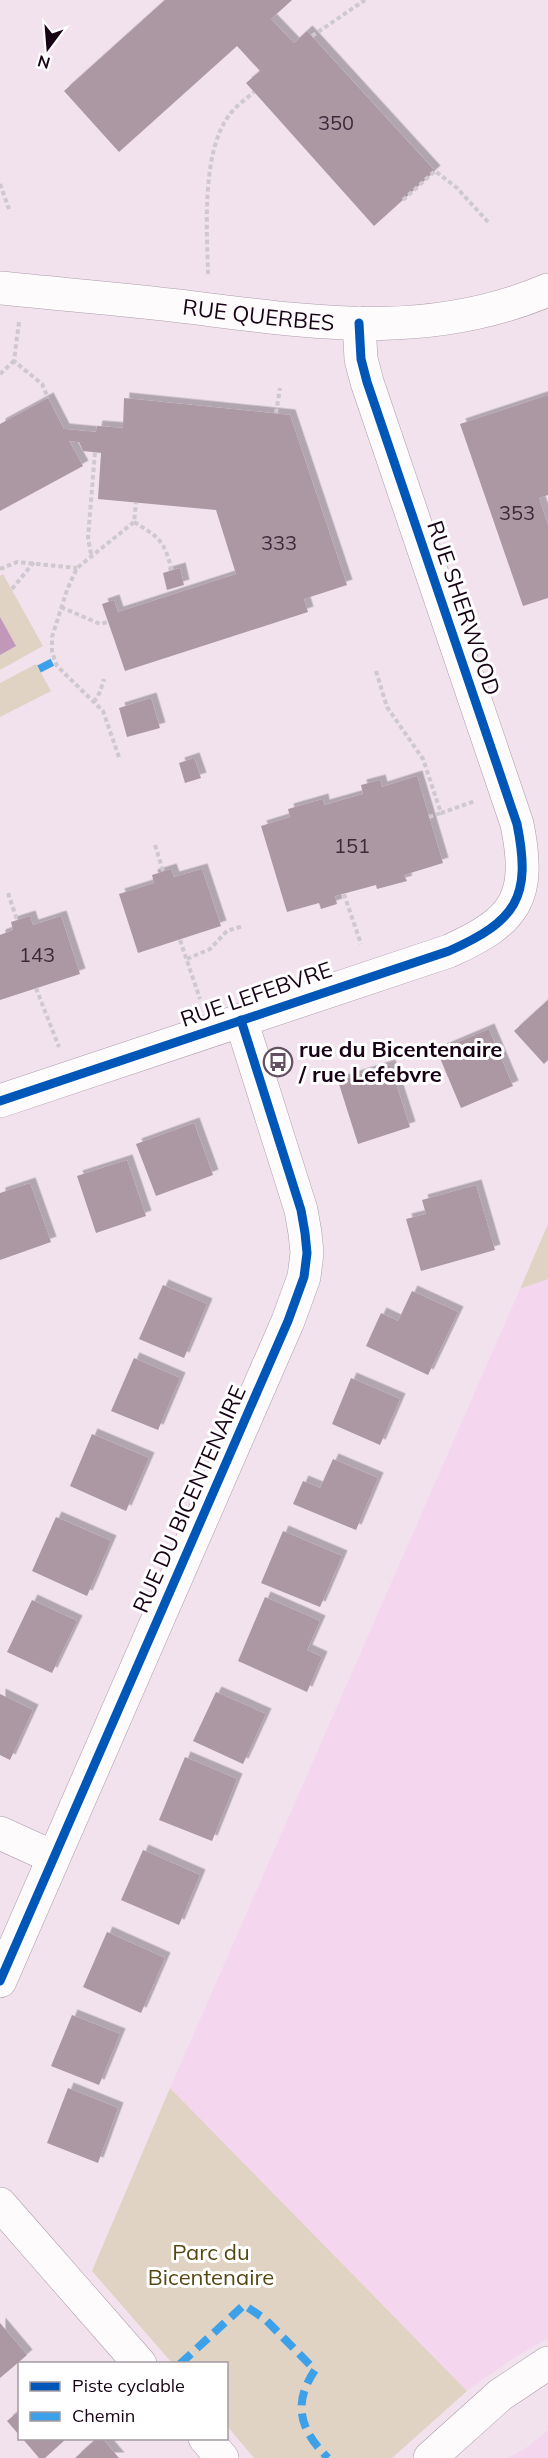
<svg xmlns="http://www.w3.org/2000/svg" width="548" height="2458" font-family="Mulish,sans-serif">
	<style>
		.built { fill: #f5d6ef }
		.green { fill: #e0d3c3 }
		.water { fill: #c298ba }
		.building { fill: #ab98a3; filter: url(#shadow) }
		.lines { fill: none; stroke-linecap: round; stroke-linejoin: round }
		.street-casing { stroke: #ad9caa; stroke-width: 34 }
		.secondary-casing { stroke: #ad9caa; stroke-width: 34 }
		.path { stroke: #cfc9ce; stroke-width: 4; stroke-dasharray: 4.5 3; stroke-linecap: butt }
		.street { stroke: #fdfbfc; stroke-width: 33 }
		.secondary { stroke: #fdfbfc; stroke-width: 33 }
		.quiet { stroke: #3da1ea; stroke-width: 8; stroke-dasharray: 15 8; stroke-linecap: butt }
		.cycleway-casing { stroke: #fff; stroke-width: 13 }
		.cycleway { stroke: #0057b8; stroke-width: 9 }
		.labels { text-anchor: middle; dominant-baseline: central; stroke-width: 6; stroke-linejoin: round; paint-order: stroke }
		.number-label { font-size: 20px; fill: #3c2838 }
		.street-label { font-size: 22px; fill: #170315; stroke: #fff }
		.poi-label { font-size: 22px; font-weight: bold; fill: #170315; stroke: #fff; text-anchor: start }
		.park-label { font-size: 22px; fill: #574813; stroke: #fff }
	</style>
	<defs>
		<filter id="shadow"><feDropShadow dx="5.5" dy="-5.5" stdDeviation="0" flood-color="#0004"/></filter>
	</defs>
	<rect width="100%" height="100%" fill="#f1e2ee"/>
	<g class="built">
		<polygon points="548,1279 548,2338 512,2359 467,2391 170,2088 520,1289"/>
		<polygon points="548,2430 548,2458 508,2458 529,2446"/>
	</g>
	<g class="green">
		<polygon points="3,574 43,646 0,670 0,576"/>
		<polygon points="36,664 51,691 0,717 0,683"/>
		<polygon points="548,1224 548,1279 520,1289"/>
		<polygon points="170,2088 467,2391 392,2458 254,2458 227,2426 226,2364 172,2363 92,2271"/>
	</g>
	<polygon class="water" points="0,617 16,646 0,655"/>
	<g class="building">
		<polygon points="165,0 292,0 271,19 294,43 307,31 435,171 374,226 246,83 260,71 237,46 119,152 64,91"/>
		<polygon points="548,395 548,495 539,498 548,525 548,598 523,606 460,424"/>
		<polygon points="48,398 64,429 96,432 97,426 123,428 124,398 290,415 347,585 304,599 308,612 125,671 102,604 114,600 118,612 236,574 216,510 98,499 101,453 83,451 79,442 69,441 83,466 0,511 0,424"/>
		<polygon points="180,568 184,585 167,590 163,573"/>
		<polygon points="151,698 160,728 127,737 119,708"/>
		<polygon points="194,758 201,778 185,783 179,763"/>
		<polygon points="417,776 443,863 404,875 407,881 377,889 376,885 335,896 337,904 321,909 319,903 287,912 261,826 290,817 288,809 323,799 324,805 363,794 361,785 380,780 382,787"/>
		<polygon points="171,869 174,877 202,869 221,926 138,953 119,894 154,883 152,875"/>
		<polygon points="30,916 33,925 61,916 80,974 0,1000 0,935 13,930 11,922"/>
		<polygon points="548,1000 548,1060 544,1064 514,1031"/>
		<polygon points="489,1029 513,1086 461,1108 437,1051"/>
		<polygon points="390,1065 410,1127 358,1144 338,1081"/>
		<polygon points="194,1123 213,1175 156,1196 136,1144"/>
		<polygon points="127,1160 146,1216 96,1233 77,1176"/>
		<polygon points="30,1183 51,1242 0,1260 0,1193"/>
		<polygon points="476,1185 495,1250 421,1271 406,1219 426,1214 422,1200"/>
		<polygon points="163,1285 207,1304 184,1358 139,1339"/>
		<polygon points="412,1291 458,1312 428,1375 366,1346 381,1313 398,1321"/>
		<polygon points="134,1358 180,1378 158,1430 111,1411"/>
		<polygon points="351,1378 400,1399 380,1445 332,1424"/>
		<polygon points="92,1434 149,1458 126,1511 70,1486"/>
		<polygon points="333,1459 378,1478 356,1530 293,1504 303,1481 320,1488"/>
		<polygon points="56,1517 111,1541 87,1596 32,1571"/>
		<polygon points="283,1531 342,1556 320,1607 261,1583"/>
		<polygon points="265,1597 320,1621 307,1650 322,1657 307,1692 238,1661"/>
		<polygon points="32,1600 77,1621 52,1673 7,1652"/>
		<polygon points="216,1692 266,1714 243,1764 193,1741"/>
		<polygon points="0,1694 33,1710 10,1760 0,1755"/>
		<polygon points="185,1757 237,1779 212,1841 159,1820"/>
		<polygon points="143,1850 200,1875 179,1925 121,1900"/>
		<polygon points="107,1932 165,1958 141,2013 83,1987"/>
		<polygon points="72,2015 120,2034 99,2085 51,2066"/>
		<polygon points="68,2088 118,2108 98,2163 47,2143"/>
		<polygon points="0,2323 27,2355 0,2378"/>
		<polygon points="20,2410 20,2436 7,2421"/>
		<polygon points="22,2438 67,2438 45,2458 39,2458"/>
		<polygon points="97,2438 102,2438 119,2458 75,2458"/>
	</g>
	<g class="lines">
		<g class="street-casing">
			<g id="street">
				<path id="s1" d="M0,288C68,295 136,300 204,309C324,324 432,339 548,290"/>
				<path d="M0,1101L449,951C516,921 532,898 517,824L367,382L361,359L359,323"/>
				<polyline points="0,1833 53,1857"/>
				<polyline points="0,1981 288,1321 304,1277 307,1253 305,1233 301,1210 241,1020"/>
				<polyline points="0,2204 140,2364"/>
				<polyline points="205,2438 222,2458"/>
			</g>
		</g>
		<g class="secondary-casing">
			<polyline id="secondary" points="430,2458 500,2395 548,2363"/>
		</g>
		<g class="path">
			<polyline points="312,36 365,0"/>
			<polyline points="0,184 9,209"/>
			<polyline points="403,200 435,171 457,188 488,222"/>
			<path d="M208,274C207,230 201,151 230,114C236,106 246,99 254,92"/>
			<polyline points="19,322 14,361 42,384 48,398"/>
			<polyline points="0,374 14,361"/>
			<polyline points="276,413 280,388"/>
			<path d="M134,522C161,539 163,539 172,570"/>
			<polyline points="91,554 88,538 95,452"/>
			<polyline points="0,569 17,562 77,568"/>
			<polyline points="12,589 34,562"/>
			<polyline points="61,607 100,624 108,622"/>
			<polyline points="376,671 387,707 423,759 441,813 475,801"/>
			<polyline points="94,702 100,692 104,679"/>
			<polyline points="119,757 103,711 57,666 52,652 52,637 67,590 77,568 134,522 136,503"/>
			<polyline points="429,817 441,813"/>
			<polyline points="155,845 163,871"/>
			<polyline points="8,893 17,920"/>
			<polyline points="344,894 361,944"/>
			<polyline points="180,940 200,999"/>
			<polyline points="187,959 210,949 227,931 243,926"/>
			<polyline points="36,988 59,1047"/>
		</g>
		<use href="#street" class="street"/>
		<use href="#secondary" class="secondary"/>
		<g class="quiet">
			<polyline points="39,669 55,661"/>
			<path d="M180,2364L244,2305L265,2319L315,2370C292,2404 300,2430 328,2458"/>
		</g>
		<g class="cycleway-casing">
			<g id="cycleway">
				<path d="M0,1101L449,951C516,921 532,898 517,824L367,382L361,359L359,323"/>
				<polyline points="0,1981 288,1321 304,1277 307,1253 305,1233 301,1210 241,1020"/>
			</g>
		</g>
		<use href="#cycleway" class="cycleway"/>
	</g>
	<defs>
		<g id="bus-ring" transform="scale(1.5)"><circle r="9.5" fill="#fff" stroke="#635161" stroke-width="1.5"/><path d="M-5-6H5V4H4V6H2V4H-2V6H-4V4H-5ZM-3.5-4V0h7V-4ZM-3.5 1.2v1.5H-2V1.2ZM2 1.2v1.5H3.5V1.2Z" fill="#635161"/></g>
	</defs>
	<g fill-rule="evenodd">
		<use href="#bus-ring" x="278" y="1062"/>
	</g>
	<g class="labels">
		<g class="number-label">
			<text x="336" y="122">350</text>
			<text x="517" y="512">353</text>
			<text x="279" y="542">333</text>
			<text x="352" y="845">151</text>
			<text x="37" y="954">143</text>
		</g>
		<g class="street-label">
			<text stroke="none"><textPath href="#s1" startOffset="260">RUE QUERBES</textPath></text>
			<text transform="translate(464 608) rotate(71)">RUE SHERWOOD</text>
			<text transform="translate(256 994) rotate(-19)">RUE LEFEBVRE</text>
			<text transform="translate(189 1499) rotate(-66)">RUE DU BICENTENAIRE</text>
		</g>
		<g class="poi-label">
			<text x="299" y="1049">rue du Bicentenaire<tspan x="299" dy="25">/ rue Lefebvre</tspan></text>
		</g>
		<g class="park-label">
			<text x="211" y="2252">Parc du<tspan x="211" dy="25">Bicentenaire</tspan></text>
		</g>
	</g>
	<rect x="18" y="2362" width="210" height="78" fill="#ffffff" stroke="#a29aa1" stroke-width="1.5"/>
	<rect x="30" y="2382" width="30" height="9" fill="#0057b8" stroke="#a29aa1" stroke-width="1.5"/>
	<text x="72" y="2392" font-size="18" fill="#170315">Piste cyclable</text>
	<rect x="30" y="2412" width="30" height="9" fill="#3da1ea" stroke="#a29aa1" stroke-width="1.5"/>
	<text x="72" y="2422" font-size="18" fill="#170315">Chemin</text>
	<g transform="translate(48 48) rotate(196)" stroke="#ffffff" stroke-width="4.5" paint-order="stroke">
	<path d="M0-4.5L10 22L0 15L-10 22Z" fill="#170315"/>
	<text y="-9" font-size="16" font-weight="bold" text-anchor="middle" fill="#170315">N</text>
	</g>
</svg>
